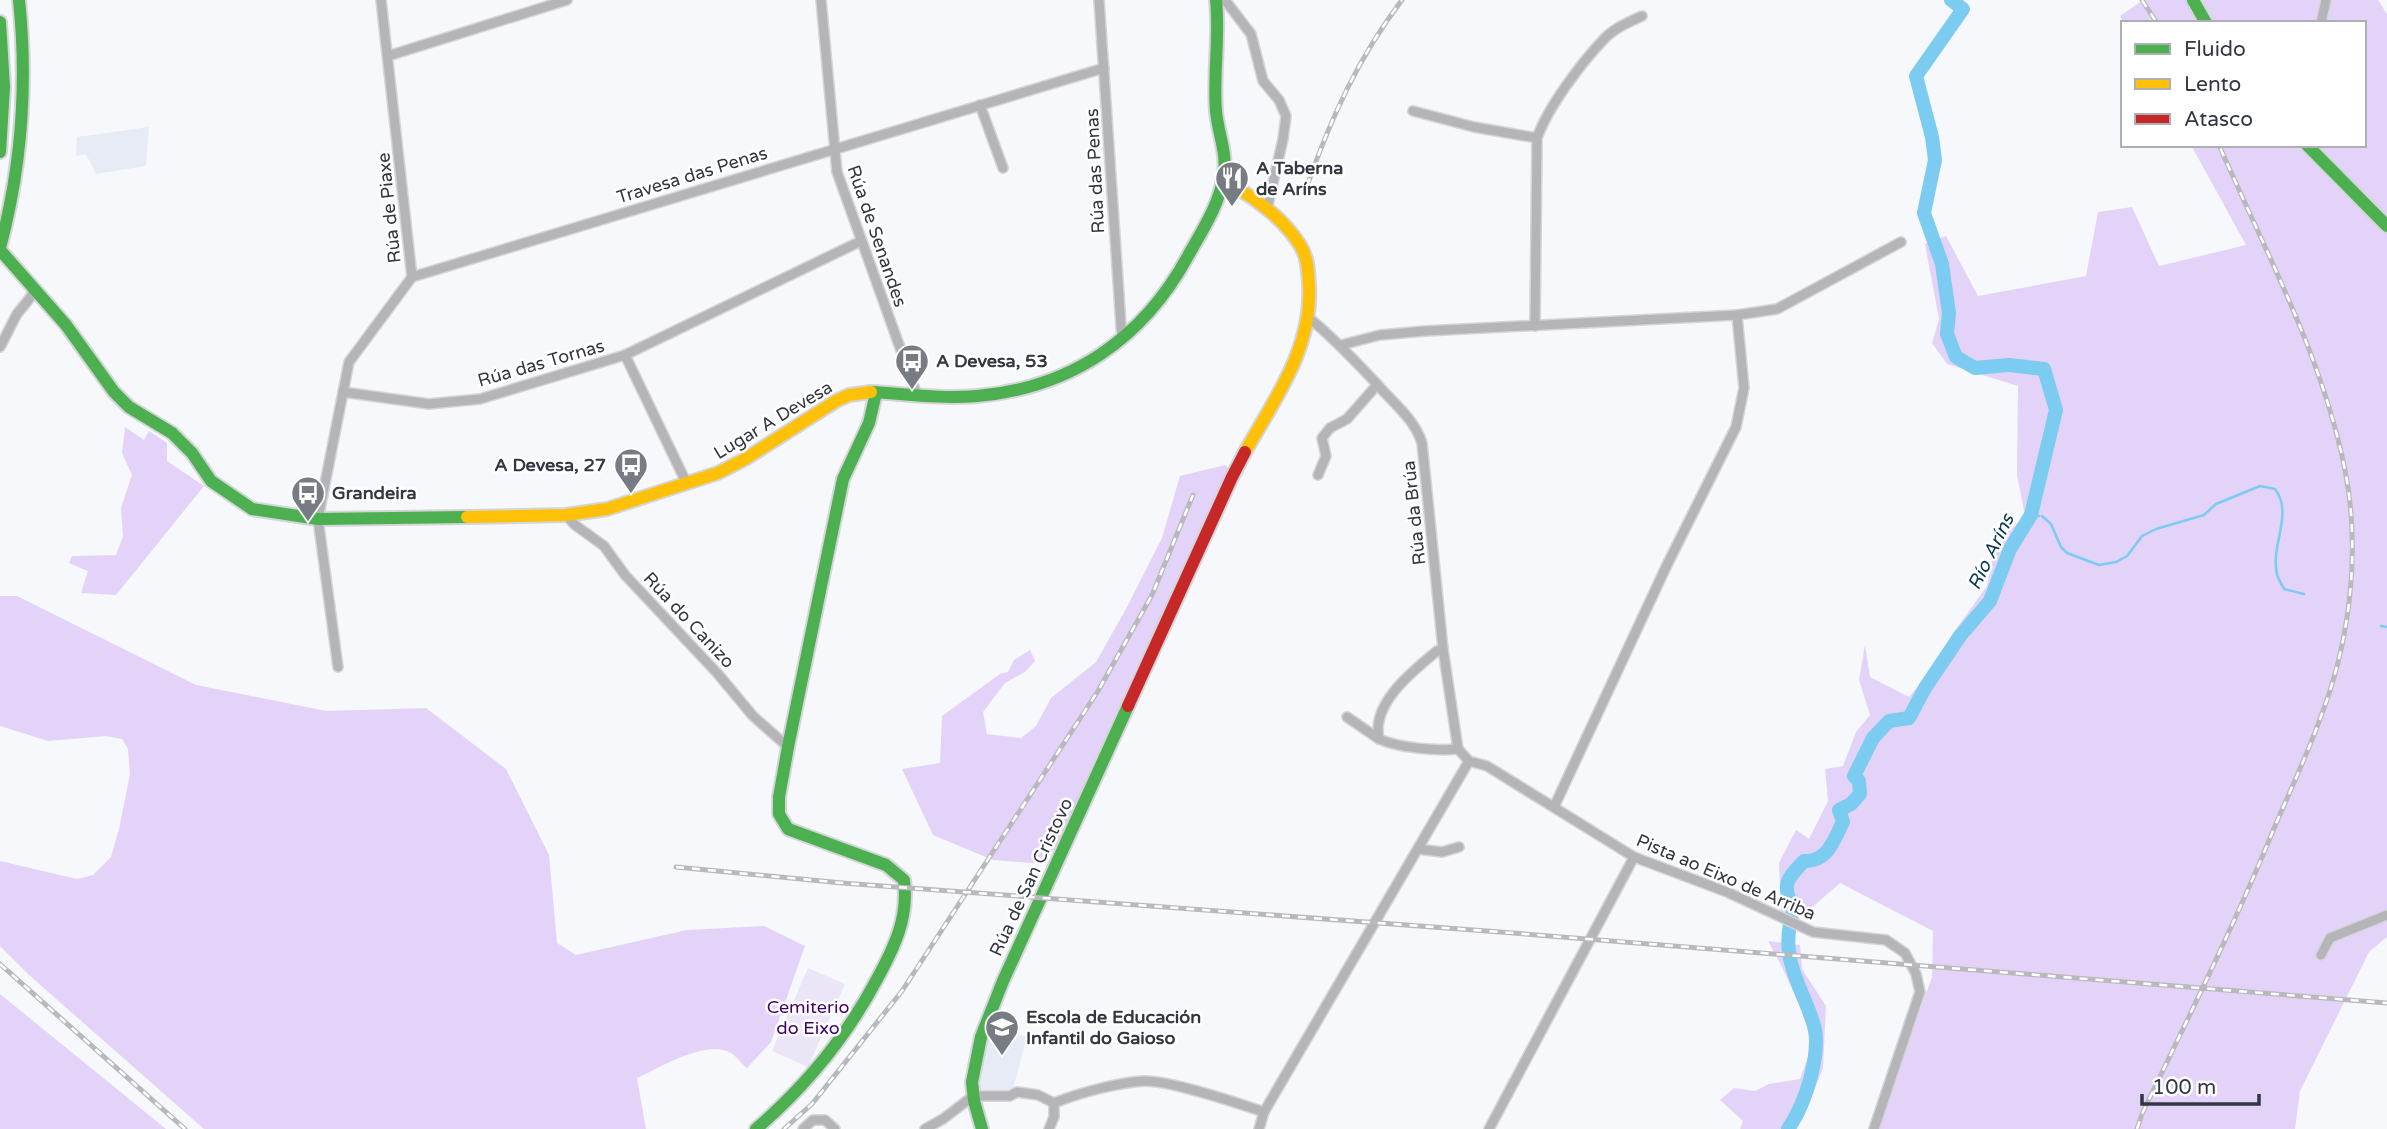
<svg xmlns="http://www.w3.org/2000/svg" width="2387" height="1129" font-family="'Varela Round',sans-serif">
	<style>
		.built { fill: #e7ebf6 }
		.green { fill: #ebe5f7 }
		.forest { fill: #e3d3f9 }
		.lines { fill: none; stroke-linecap: round; stroke-linejoin: round }
		.stream { stroke: #7ccbf0; stroke-width: 2.5 }
		.river { stroke: #7ccbf0; stroke-width: 14 }
		.street-casing { stroke: #d4d5d9; stroke-width: 12 }
		.fast-casing { stroke: #d4d5d9; stroke-width: 16 }
		.slow-casing { stroke: #d4d5d9; stroke-width: 16 }
		.jam-casing { stroke: #d4d5d9; stroke-width: 16 }
		.street { stroke: #b5b5b9; stroke-width: 9 }
		.fast { stroke: #4caf50; stroke-width: 12 }
		.slow { stroke: #ffc107; stroke-width: 12 }
		.jam { stroke: #c62828; stroke-width: 12 }
		.rail-casing { stroke: #b9b9bd; stroke-width: 5 }
		.rail { stroke: #fff; stroke-width: 2.5; stroke-dasharray: 8; stroke-linecap: butt }
		.labels { text-anchor: middle; dominant-baseline: central; stroke-width: 5; stroke-linejoin: round; paint-order: stroke }
		.poi-label { font-size: 18px; font-weight: bold; fill: #333743; stroke: #fff; text-anchor: start }
		.street-label { font-size: 18px; fill: #333743; stroke: #fff }
		.park-label { font-size: 18px; fill: #400069; stroke: #fff }
		.water-label { font-size: 19px; font-style: italic; fill: #07394e; stroke: #fff }
	</style>
	<rect width="100%" height="100%" fill="#f6f8fb"/>
	<g class="built">
		<polygon points="149,127 146,166 96,174 86,154 76,156 77,137"/>
		<polygon points="988,1032 1027,1036 1012,1093 977,1089"/>
	</g>
	<polygon class="green" points="808,968 845,984 808,1067 772,1051"/>
	<g class="forest">
		<polygon points="2143,0 2378,0 2387,14 2387,937 2369,952 2300,1091 2295,1129 1878,1129 1932,977 1933,931 1840,883 1802,916 1781,911 1779,863 1796,830 1809,839 1828,801 1825,769 1843,766 1856,732 1870,715 1859,680 1865,645 1870,677 1909,697 1936,665 1951,636 1987,586 1996,543 2025,516 2017,475 2018,386 1947,364 1932,343 1939,319 1925,244 1946,236 1978,296 2086,276 2098,212 2132,207 2159,266 2246,245 2191,145 2364,145 2364,23 2124,23 2120,16"/>
		<polygon points="125,427 144,440 149,431 167,443 167,461 204,486 116,595 81,593 88,571 69,563 72,556 116,555 123,536 121,508 132,475 122,453"/>
		<polygon points="1225,465 1230,469 1083,794 1061,839 1044,864 993,860 933,835 902,769 940,763 942,716 1000,674 1008,672 1014,660 1030,650 1035,661 1025,672 1005,683 983,712 987,734 1021,738 1036,726 1051,698 1096,662 1127,607 1162,538 1180,476"/>
		<path d="M0,596H17L196,685L326,711L426,708L506,769L549,855L557,943L576,955L687,930L764,926L805,946L771,1042L747,1068C742,1064 736,1056 731,1053C707,1038 659,1068 637,1078L646,1129H204L29,975L0,946V861L77,879L93,875L111,857L119,829L130,774L128,749L122,739L106,736L48,741L0,726Z"/>
		<path d="M1768,941L1800,945L1802,969L1826,1006L1823,1068L1803,1118L1795,1129H1740L1743,1121L1720,1100L1734,1088L1755,1091L1769,1084L1800,1079C1803,1069 1809,1058 1810,1048C1812,1025 1780,962 1768,941Z"/>
		<polygon points="0,994 166,1129 0,1129"/>
	</g>
	<g class="lines">
		<g class="stream">
			<polyline points="2031,515 2039,516"/>
			<path d="M2042,516L2051,524L2061,547L2067,553L2099,565L2116,562L2127,556L2142,536L2156,529L2204,515L2216,504L2260,486L2275,489C2294,513 2270,546 2277,574C2278,579 2282,585 2284,589L2304,594"/>
			<polyline points="2381,626 2387,627"/>
		</g>
		<path class="river" d="M1788,1129C1805,1105 1823,1051 1813,1022C1799,980 1778,957 1794,909C1781,885 1786,880 1804,861C1828,862 1833,841 1843,822L1839,810L1851,804L1860,794L1859,781L1854,776L1873,738L1889,721L1909,718L1925,688L1960,636L1990,601L2010,549L2031,515L2056,410L2044,369L2009,365L1975,368L1956,357L1947,334L1949,313L1942,264L1924,213L1935,160L1932,137L1916,76L1963,9L1951,0"/>
		<g class="street-casing">
			<g id="street">
				<polyline points="821,0 837,172 917,395"/>
				<polyline points="1099,0 1122,340"/>
				<polyline points="1225,0 1251,34 1263,81 1279,100 1286,116 1283,139 1267,209"/>
				<polyline points="2321,23 2326,0"/>
				<polyline points="388,56 567,0"/>
				<polyline points="980,105 1003,168"/>
				<polyline points="1413,111 1474,127 1537,138"/>
				<polyline points="412,277 1104,68"/>
				<path d="M1309,318C1334,338 1354,360 1376,383C1393,403 1414,418 1422,443L1443,649L1458,749"/>
				<path d="M1535,326L1537,138C1548,107 1581,63 1605,38C1615,28 1629,22 1642,16"/>
				<polyline points="1341,345 1380,335 1425,331 1737,315 1777,309 1901,242"/>
				<path d="M0,347C6,336 11,325 17,314C23,306 31,299 34,290"/>
				<polyline points="625,355 687,484"/>
				<polyline points="343,392 429,404 480,399 625,355 861,241"/>
				<polyline points="1318,475 1326,456 1322,438 1330,428 1347,419 1377,385"/>
				<polyline points="566,515 575,525 604,546 625,575 718,674 753,716 788,747"/>
				<path d="M1443,649L1437,651C1413,671 1371,703 1379,739C1399,748 1436,751 1458,749"/>
				<polyline points="338,667 318,519 349,362 412,277 381,0"/>
				<polyline points="1347,717 1379,739"/>
				<polyline points="1458,749 1469,761 1487,766 1634,857 1727,892 1813,932 1886,940 1905,953 1916,974 1920,992 1874,1129"/>
				<polyline points="1554,807 1666,567 1736,427 1744,388 1737,315"/>
				<polyline points="1418,849 1442,852 1459,847"/>
				<polyline points="2321,955 2330,938 2387,915"/>
				<polyline points="803,1129 813,1120 825,1120 835,1129"/>
				<path d="M925,1129L943,1119L973,1096H1010L1017,1092L1038,1095L1054,1103C1079,1093 1116,1083 1143,1081C1170,1080 1237,1103 1264,1112"/>
				<polyline points="1049,1129 1054,1117 1054,1103"/>
				<polyline points="1259,1129 1264,1112 1469,761"/>
				<polyline points="1489,1129 1634,857"/>
			</g>
		</g>
		<g class="fast-casing">
			<g id="fast">
				<polyline points="2193,0 2206,23"/>
				<polyline points="0,22 4,87 0,152"/>
				<polyline points="2307,145 2387,226"/>
				<path d="M0,248C22,165 28,85 19,0"/>
				<polyline points="0,250 66,325 114,392 129,407 172,433 192,453 211,481 252,509 318,519 467,517"/>
				<path d="M871,392C906,394 941,399 977,396C1071,388 1143,339 1188,256C1202,231 1220,204 1224,174C1227,152 1218,133 1216,111C1213,74 1220,37 1216,0"/>
				<path d="M756,1129C806,1086 845,1039 876,981C894,948 909,918 904,880L886,865L788,829L779,814V797L788,747L843,479L869,423L876,393"/>
				<polyline points="982,1129 974,1101 972,1082 981,1037 1003,981 1128,706"/>
			</g>
		</g>
		<g class="slow-casing">
			<g id="slow">
				<path d="M1223,179C1252,197 1281,215 1300,245C1308,258 1308,270 1309,285C1313,348 1274,400 1245,452"/>
				<polyline points="467,517 566,515 607,509 718,473 745,459 836,401 849,395 871,392"/>
			</g>
		</g>
		<g class="jam-casing">
			<polyline id="jam" points="1128,706 1232,477 1245,452"/>
		</g>
		<use href="#street" class="street"/>
		<use href="#fast" class="fast"/>
		<use href="#slow" class="slow"/>
		<use href="#jam" class="jam"/>
		<g class="rail-casing">
			<g id="rail">
				<polyline points="2142,0 2157,23"/>
				<path d="M1307,186C1331,118 1358,58 1402,0"/>
				<polyline points="676,867 842,883 1500,932 2387,1003"/>
				<polyline points="0,964 185,1129"/>
				<polyline points="784,1129 812,1104 902,991 1098,691 1152,595 1193,495"/>
				<path d="M2137,1129L2142,1114C2188,1018 2235,924 2275,826C2290,791 2307,755 2320,719C2350,642 2361,551 2345,470C2322,355 2265,251 2219,145"/>
			</g>
		</g>
		<use href="#rail" class="rail"/>
	</g>
	<defs>
		<g id="restaurant-pin" transform="scale(1.75)"><path d="M0 17L-7.5 6A9.5 9.5 0 1 1 7.5 6Z" fill="#777b83" stroke="#fff"/><path d="M-5-6h1v4h1v-4h1v4h1v-4h1v5L-1.5 .5V6h-2V.5L-5-1ZM5-6V6H3V1.5H1.5Q1.5-4 5-6Z" fill="#fff"/></g>
		<g id="bus-pin" transform="scale(1.75)"><path d="M0 17L-7.5 6A9.5 9.5 0 1 1 7.5 6Z" fill="#777b83" stroke="#fff"/><path d="M-5-6H5V4H4V6H2V4H-2V6H-4V4H-5ZM-3.5-4V0h7V-4ZM-3.5 1.2v1.5H-2V1.2ZM2 1.2v1.5H3.5V1.2Z" fill="#fff"/></g>
		<g id="school-pin" transform="scale(1.75)"><path d="M0 17L-7.5 6A9.5 9.5 0 1 1 7.5 6Z" fill="#777b83" stroke="#fff"/><path d="M0-5L7-2L0 1L-7-2ZM-4 1L0 2.5L4 1V4Q0 6-4 4Z" fill="#fff"/></g>
	</defs>
	<g fill-rule="evenodd">
		<use href="#restaurant-pin" x="1232" y="178"/>
		<use href="#bus-pin" x="912" y="361"/>
		<use href="#bus-pin" x="631" y="465"/>
		<use href="#bus-pin" x="308" y="493"/>
		<use href="#school-pin" x="1002" y="1027"/>
	</g>
	<g class="labels">
		<g class="poi-label">
			<text x="1256" y="168">A Taberna<tspan x="1256" dy="21">de Aríns</tspan></text>
			<text x="936" y="361">A Devesa, 53</text>
			<text x="606" y="465" text-anchor="end">A Devesa, 27</text>
			<text x="332" y="493">Grandeira</text>
			<text x="1026" y="1017">Escola de Educación<tspan x="1026" dy="21">Infantil do Gaioso</tspan></text>
		</g>
		<g class="street-label">
			<text transform="translate(1095 171) rotate(-93)">Rúa das Penas</text>
			<text transform="translate(692 175) rotate(-17)">Travesa das Penas</text>
			<text transform="translate(389 208) rotate(-96)">Rúa de Piaxe</text>
			<text transform="translate(877 236) rotate(71)">Rúa de Senandes</text>
			<text transform="translate(541 363) rotate(-16)">Rúa das Tornas</text>
			<text transform="translate(773 420) rotate(-31)">Lugar A Devesa</text>
			<text transform="translate(1414 513) rotate(-96)">Rúa da Brúa</text>
			<text transform="translate(689 620) rotate(47)">Rúa do Canizo</text>
			<text transform="translate(1031 877) rotate(-65)">Rúa de San Cristovo</text>
			<text transform="translate(1726 877) rotate(23)">Pista ao Eixo de Arriba</text>
		</g>
		<g class="park-label">
			<text x="808" y="1007">Cemiterio<tspan x="808" dy="21">do Eixo</tspan></text>
		</g>
		<g class="water-label">
			<text transform="translate(1991 552) rotate(-64)">Río Aríns</text>
		</g>
	</g>
	<rect x="2121" y="21" width="245" height="126" fill="#ffffff" stroke="#adafb4" stroke-width="2"/>
	<rect x="2135" y="44" width="35" height="10" fill="#4caf50" stroke="#adafb4" stroke-width="2"/>
	<text x="2184" y="56" font-size="21" fill="#333743">Fluido</text>
	<rect x="2135" y="79" width="35" height="10" fill="#ffc107" stroke="#adafb4" stroke-width="2"/>
	<text x="2184" y="91" font-size="21" fill="#333743">Lento</text>
	<rect x="2135" y="114" width="35" height="10" fill="#c62828" stroke="#adafb4" stroke-width="2"/>
	<text x="2184" y="126" font-size="21" fill="#333743">Atasco</text>
	<path d="M2142 1094v10h117v-10" fill="none" stroke="#333743" stroke-width="3.5"/>
	<text x="2152" y="1094" font-size="21" fill="#333743" stroke="#ffffff" stroke-width="5" paint-order="stroke">100 m</text>
</svg>
